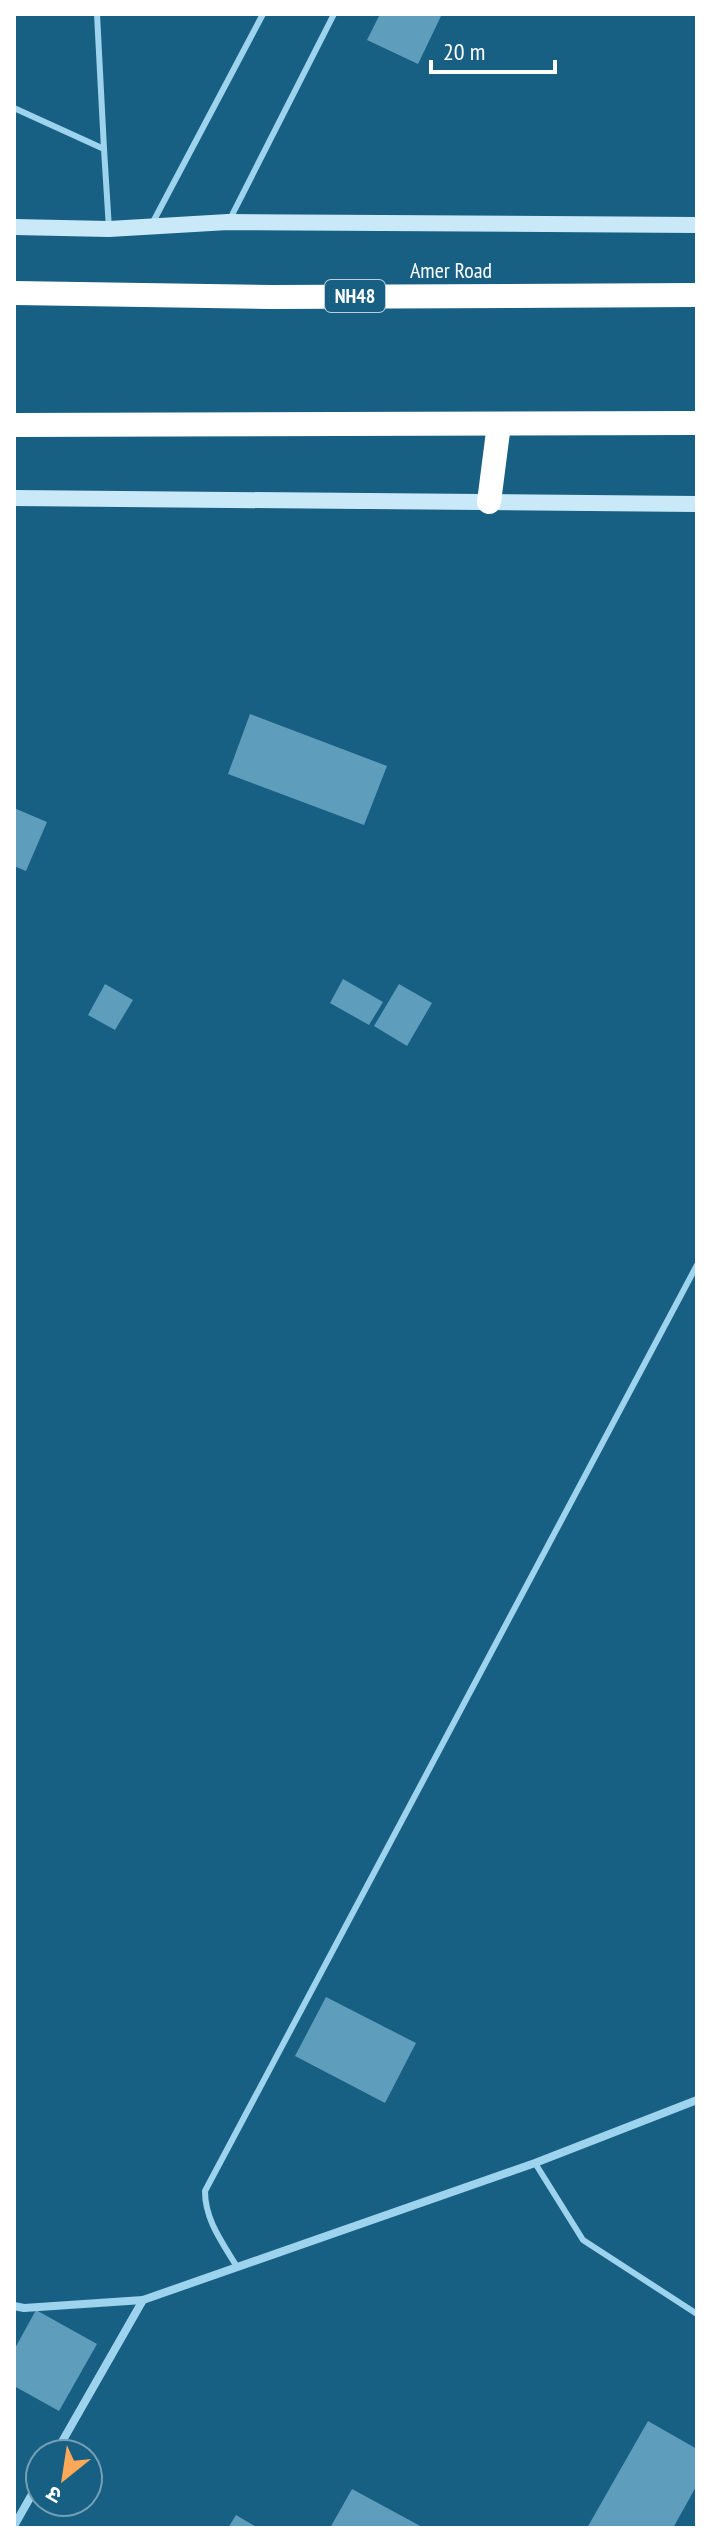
<svg xmlns="http://www.w3.org/2000/svg" width="711" height="2542" font-family="'PT Sans Narrow','Noto Sans Devanagari',sans-serif">
	<style>
		.building { fill: #5e9dbb }
		.lines { fill: none; stroke-linecap: round; stroke-linejoin: round }
		.lane { stroke: #9dd3ec; stroke-width: 6 }
		.street { stroke: #9dd3ec; stroke-width: 8 }
		.secondary { stroke: #c9e9f9; stroke-width: 16 }
		.highway { stroke: #fff; stroke-width: 24 }
		.labels { text-anchor: middle; dominant-baseline: central; stroke-width: 8; stroke-linejoin: round; paint-order: stroke }
		.shield { fill: #185f84; stroke: #bacfda; stroke-width: 2 }
		.shield-label { font-size: 20px; font-weight: bold; fill: #fff }
		.street-label { font-size: 22px; fill: #fff; stroke: #185f84 }
	</style>
	<rect width="100%" height="100%" fill="#185f84"/>
	<g class="building">
		<polygon points="380,14 442,14 418,64 367,40"/>
		<polygon points="250,714 387,766 364,825 228,774"/>
		<polygon points="14,808 47,822 26,871 14,866"/>
		<polygon points="343,979 383,1002 369,1025 330,1003"/>
		<polygon points="105,984 133,1000 115,1030 88,1015"/>
		<polygon points="399,984 432,1003 407,1046 374,1026"/>
		<polygon points="326,1997 416,2043 385,2103 295,2056"/>
		<polygon points="36,2310 97,2344 59,2411 14,2386 14,2350"/>
		<polygon points="648,2421 697,2449 697,2485 673,2528 587,2528"/>
		<polygon points="352,2489 424,2528 330,2528"/>
		<polygon points="236,2515 258,2528 228,2528"/>
	</g>
	<g class="lines">
		<g class="lane">
			<polyline points="97,14 104,149"/>
			<polyline points="14,108 104,149 109,229"/>
			<polyline points="229,221 334,14"/>
			<polyline points="153,222 263,14"/>
			<polyline points="535,2163 583,2240 697,2314"/>
			<path d="M237,2267C222,2242 205,2220 205,2191L697,1265"/>
		</g>
		<g class="street">
			<polyline points="14,2306 24,2308 143,2300 535,2163 697,2100"/>
			<polyline points="55,2454 143,2300"/>
			<polyline points="14,2526 40,2480"/>
		</g>
		<g class="secondary">
			<polyline points="14,227 109,229 228,222 697,225"/>
			<polyline points="14,498 697,504"/>
		</g>
		<g class="highway">
			<polyline points="14,293 271,297 697,295"/>
			<polyline points="14,425 697,423"/>
			<polyline points="489,502 499,424"/>
		</g>
	</g>
	<g class="labels">
		<rect class="shield" x="325" y="280" width="60" height="32" rx="6"/>
		<g class="shield-label">
			<text x="355" y="296">NH48</text>
		</g>
		<g class="street-label">
			<text x="451" y="270">Amer Road</text>
		</g>
	</g>
	<rect width="711" height="2542" fill="none" stroke="#ffffff" stroke-width="32"/>
	<g transform="translate(64 2478) rotate(210)"><circle r="38" fill="#185f84" stroke="#749fb5" stroke-width="2"/>
	<path d="M0-6L14 30L0 20L-14 30Z" fill="#ffa958"/>
	<text y="-12" font-size="22" font-weight="bold" text-anchor="middle" fill="#ffffff">उ</text>
	</g>
	<path d="M431 60v12h124v-12" fill="none" stroke="#ffffff" stroke-width="4"/>
	<text x="443" y="60" font-size="24" fill="#ffffff" stroke="#185f84" stroke-width="6" paint-order="stroke">20 m</text>
</svg>
